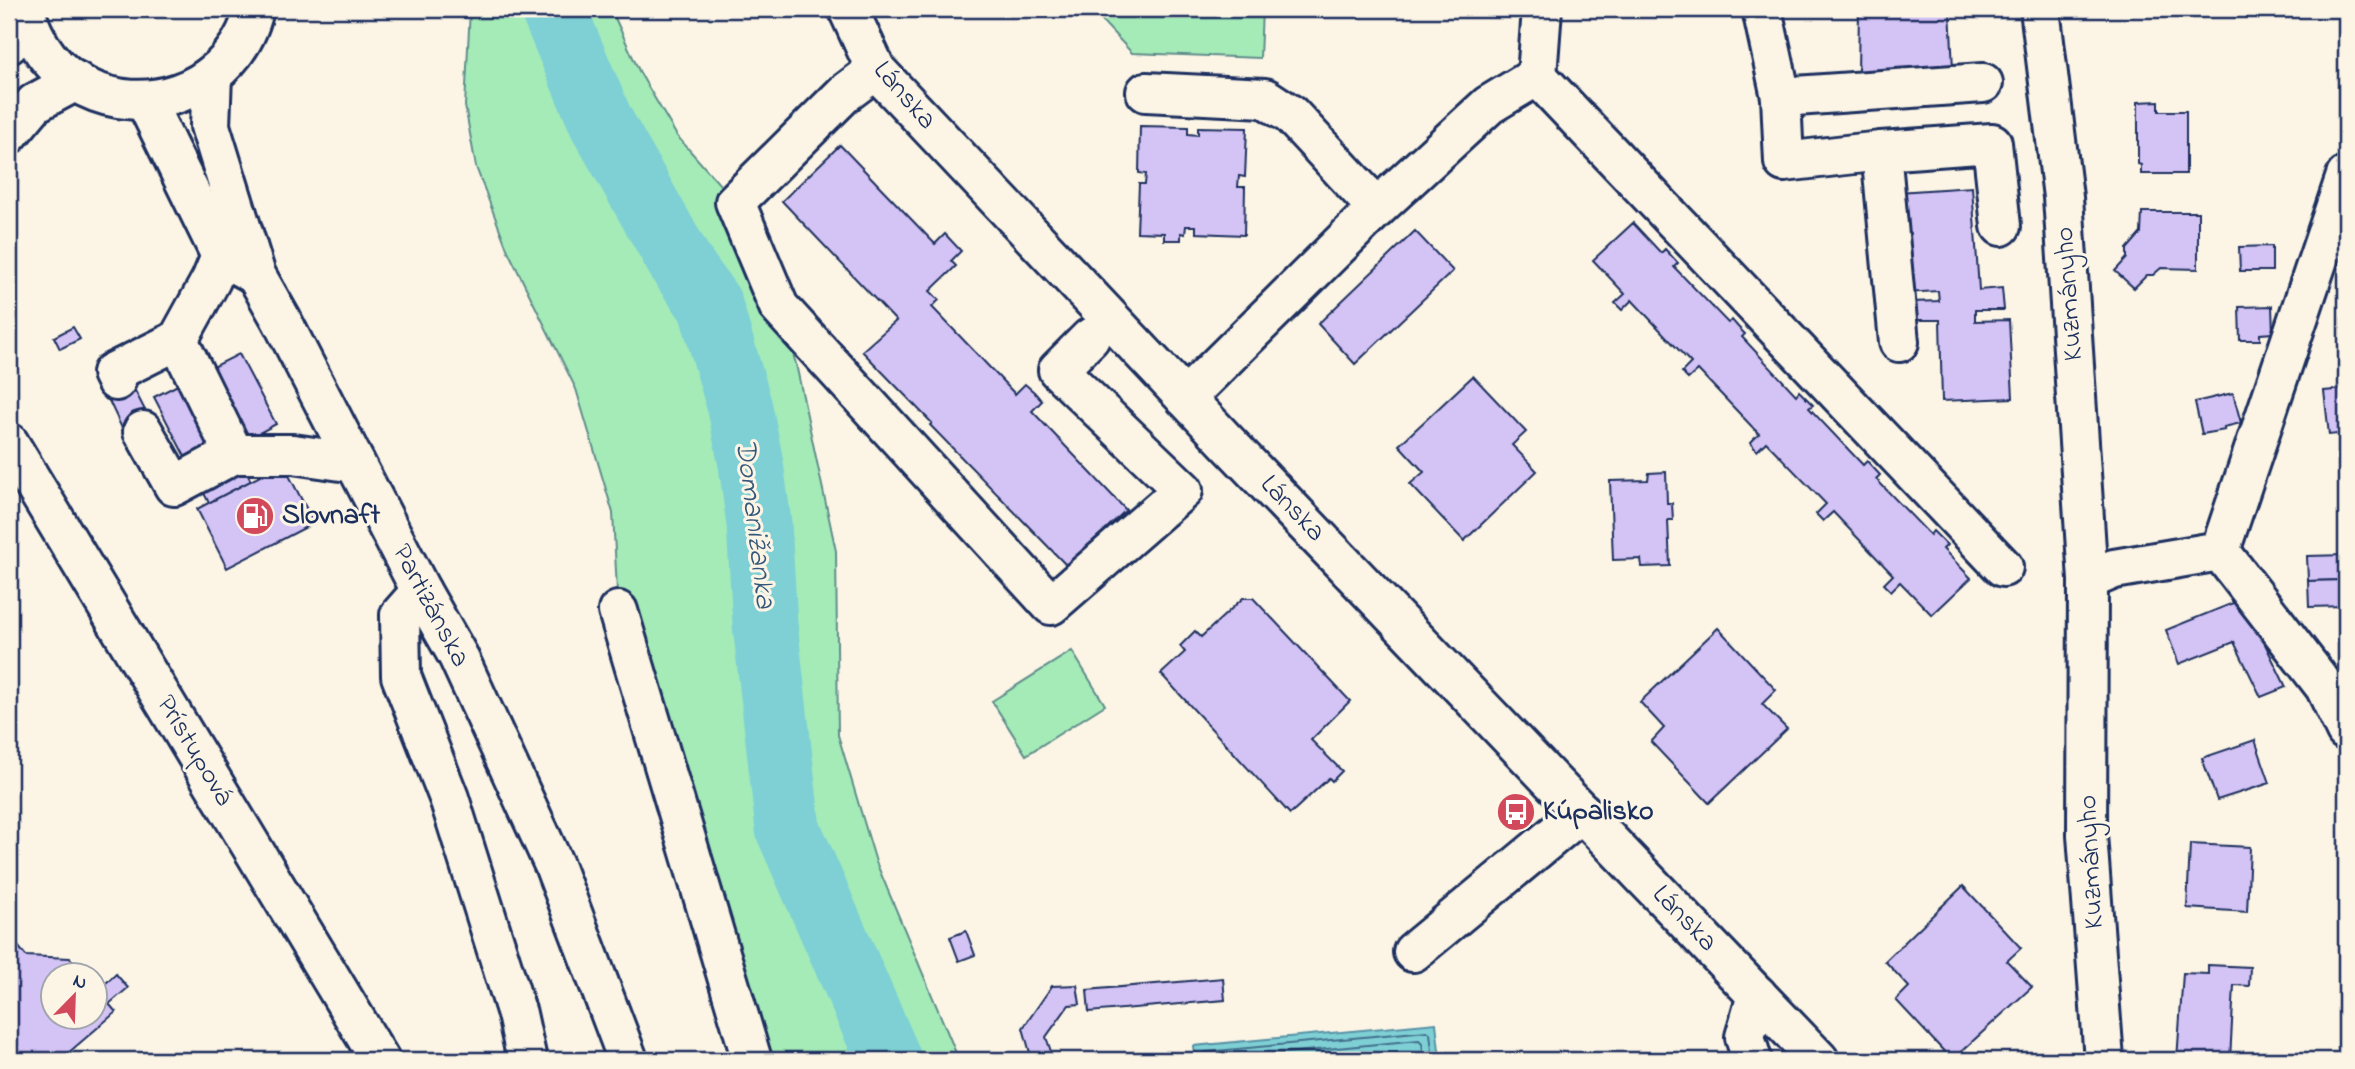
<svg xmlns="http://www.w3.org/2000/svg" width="2355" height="1069" font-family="'Indie Flower',sans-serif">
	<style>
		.green { fill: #a4ebb8; stroke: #608d8b; stroke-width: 2 }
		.water { fill: #7ed0d4; stroke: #5690a5; stroke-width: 2 }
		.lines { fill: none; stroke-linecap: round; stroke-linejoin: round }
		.shore { stroke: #436f8d; stroke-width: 2 }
		.river { stroke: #7ed0d4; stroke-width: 65 }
		.building { fill: #d4c3f5; stroke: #1b2f5e; stroke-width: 2 }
		.minor-casing { stroke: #1b2f5e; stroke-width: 44 }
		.major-casing { stroke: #1b2f5e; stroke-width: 44 }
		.minor { stroke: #fcf5e5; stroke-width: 38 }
		.major { stroke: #fcf5e5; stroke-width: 38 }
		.labels { text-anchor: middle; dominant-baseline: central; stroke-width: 6; stroke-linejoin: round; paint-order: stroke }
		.street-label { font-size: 28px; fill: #1b2f5e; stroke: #fcf5e5 }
		.poi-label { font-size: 28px; font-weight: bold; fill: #1b2f5e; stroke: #fcf5e5; text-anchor: start }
		.water-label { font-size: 30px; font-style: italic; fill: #34577c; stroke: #fcf5e5 }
	</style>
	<rect width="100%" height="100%" fill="#fcf5e5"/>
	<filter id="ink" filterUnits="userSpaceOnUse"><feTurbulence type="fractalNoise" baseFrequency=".0143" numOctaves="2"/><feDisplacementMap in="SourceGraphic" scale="14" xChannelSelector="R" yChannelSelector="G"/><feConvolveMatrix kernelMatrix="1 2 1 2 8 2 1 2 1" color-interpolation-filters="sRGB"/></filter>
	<g filter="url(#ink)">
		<g class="green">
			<polygon points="470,9 611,9 640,73 677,136 735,202 779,307 796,364 836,551 838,735 876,862 959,1060 752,1060 618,611 613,513 576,389 508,251 476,167 465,106"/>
			<polygon points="1091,9 1262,9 1260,58 1132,53"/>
			<polygon points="1072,651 1105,705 1026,755 992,701"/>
		</g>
		<polygon class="water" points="1436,1023 1440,1060 1195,1060 1194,1046"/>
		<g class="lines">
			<g class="shore">
				<polyline points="1202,1060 1202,1054 1205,1052 1427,1031 1430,1033 1433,1060"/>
				<polyline points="1212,1060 1419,1040 1422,1043 1424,1060"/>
				<polyline points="1320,1060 1409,1052 1413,1054 1413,1060"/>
			</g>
			<polyline class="river" points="553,9 601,122 682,266 710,305 740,408 751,464 759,524 765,624 788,829 889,1060"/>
		</g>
		<g class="building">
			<polygon points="1859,9 1950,9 1953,69 1858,73"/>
			<polygon points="2159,101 2159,111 2186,111 2186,174 2141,174 2141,165 2138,164 2138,102"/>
			<polygon points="1140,126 1188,127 1188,134 1198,135 1198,127 1247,128 1245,177 1239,176 1238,187 1245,187 1244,235 1196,233 1196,226 1186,226 1185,234 1181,233 1181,240 1164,240 1164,233 1137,232 1139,184 1145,184 1146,174 1139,173"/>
			<polygon points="840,145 935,244 945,234 961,251 951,261 956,266 930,291 939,300 932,307 1015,394 1025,384 1034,392 1042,401 1032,411 1126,510 1067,566 930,425 932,423 862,351 896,321 782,201"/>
			<polygon points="1972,187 1979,290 2002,288 2004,310 1975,310 1975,321 2009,320 2013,398 1942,401 1940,320 1912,320 1912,302 1939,301 1938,291 1905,293 1898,192"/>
			<polygon points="2142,212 2198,212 2198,269 2161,268 2153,275 2147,275 2134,288 2115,271 2127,258 2127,249 2141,233"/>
			<polygon points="1633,223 1661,253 1665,249 1678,263 1674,267 1728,323 1732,320 1738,327 1745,334 1742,337 1796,395 1799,391 1813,405 1809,408 1863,465 1867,461 1880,475 1876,479 1930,535 1933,531 1947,545 1943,549 1971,578 1932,615 1900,582 1891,591 1884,584 1893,575 1833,512 1823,521 1816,514 1826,504 1766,442 1757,451 1750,443 1759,434 1698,370 1688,379 1685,376 1682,372 1691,363 1632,300 1622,310 1615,303 1625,294 1593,260"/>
			<polygon points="1415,231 1453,271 1355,364 1318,324"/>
			<polygon points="2272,246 2272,271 2240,271 2239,247"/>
			<polygon points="2272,306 2273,333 2260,334 2260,340 2240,340 2239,307"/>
			<polygon points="2342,318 2346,318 2346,366 2343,366"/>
			<polygon points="73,327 80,339 60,349 54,337"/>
			<polygon points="239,354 276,424 233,447 251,481 209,503 154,397"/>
			<polygon points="127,375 153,426 127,439 103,388"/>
			<polygon points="1473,376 1526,432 1512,445 1537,471 1464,541 1410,484 1424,472 1399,445"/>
			<polygon points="2346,389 2346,433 2329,435 2324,391"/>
			<polygon points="2233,393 2241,423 2224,427 2225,430 2202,434 2195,402"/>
			<polygon points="283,464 314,523 227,568 197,509"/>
			<polygon points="1666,472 1667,503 1672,503 1673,520 1668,520 1670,566 1642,567 1641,559 1613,560 1610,481 1648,480 1649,473"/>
			<polygon points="2346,555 2346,580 2308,581 2307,556"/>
			<polygon points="2346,580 2346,606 2309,607 2308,581"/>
			<polygon points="1243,598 1253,598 1350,701 1311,740 1342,771 1332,781 1329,778 1290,814 1161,674 1185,652 1180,646 1195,631 1201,637"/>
			<polygon points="2243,599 2286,687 2261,697 2234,642 2179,664 2166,630"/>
			<polygon points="1718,628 1776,690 1762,704 1787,729 1709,803 1651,742 1664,728 1640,702"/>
			<polygon points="2255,740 2270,783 2217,800 2202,758"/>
			<polygon points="2190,844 2250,847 2247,912 2187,908"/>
			<polygon points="1963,886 2021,948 2007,961 2032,987 1952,1060 1896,1000 1909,987 1885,961"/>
			<polygon points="966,931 975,955 959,961 950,937"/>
			<polygon points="9,935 26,956 70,958 84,974 52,974 52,1016 94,1016 94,987 97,991 116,974 128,988 109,1004 116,1012 60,1060 9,1060"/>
			<polygon points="2208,965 2250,967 2249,986 2234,985 2230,1060 2177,1060 2183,973 2208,974"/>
			<polygon points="1223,978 1225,1000 1089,1012 1087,990"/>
			<polygon points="1077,985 1080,1004 1069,1005 1046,1037 1054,1060 1032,1060 1023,1028 1052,986"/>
		</g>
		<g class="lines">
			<g class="minor-casing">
				<g id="minor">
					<polyline points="848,9 876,70 1224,439 1819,1060"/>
					<polyline points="1762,9 1781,97 1784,162 1881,151 1899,342"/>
					<polyline points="2040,9 2063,197 2088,580 2087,835 2104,1060"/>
					<polyline points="9,44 24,9"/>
					<polyline points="876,70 844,94 735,202 779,307 1051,605 1183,490 1058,370 1090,338"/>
					<polyline points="1537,76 1542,9"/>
					<polyline points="1146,92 1265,98 1291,115 1377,208"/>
					<polyline points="1781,97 1983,83"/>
					<polyline points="9,134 35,103 76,81"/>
					<polyline points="1881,151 1992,143 2001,226"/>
					<polyline points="221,256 211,280 178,340 234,454 293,454 355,463"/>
					<polyline points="116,381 112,373 178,340"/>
					<polyline points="1185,398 1377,208 1489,105 1537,76 2003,567"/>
					<polyline points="143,431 174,486 234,454"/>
					<polyline points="9,443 380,1060"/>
					<polyline points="2220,551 2346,176"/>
					<polyline points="2088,580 2114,569 2220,551 2325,687 2346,731"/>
					<polyline points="421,591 400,615 401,676 449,798 517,1014 527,1060"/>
					<polyline points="618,611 752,1060"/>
					<polyline points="1413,952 1582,812"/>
					<polyline points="1752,1060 1745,1037 1757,995"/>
				</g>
			</g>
			<g class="major-casing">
				<g id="major">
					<path d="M24,9C30,26 36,42 48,57C90,110 171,114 220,68C237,52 249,32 254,9"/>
					<polyline points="212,75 210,126 256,275 282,321 421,591 458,656 554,865 628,1060"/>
					<polyline points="145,100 221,256 256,275"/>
				</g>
			</g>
			<use href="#minor" class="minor"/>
			<use href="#major" class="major"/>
		</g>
	</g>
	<defs>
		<g id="fuel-disc" transform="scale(2.0125)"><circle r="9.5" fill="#d1495b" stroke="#fcf5e5"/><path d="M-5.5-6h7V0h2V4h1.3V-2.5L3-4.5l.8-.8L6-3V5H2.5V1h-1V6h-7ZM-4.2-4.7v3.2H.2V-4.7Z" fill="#fff"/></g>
		<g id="bus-disc" transform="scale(2.0125)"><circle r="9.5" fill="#d1495b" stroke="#fcf5e5"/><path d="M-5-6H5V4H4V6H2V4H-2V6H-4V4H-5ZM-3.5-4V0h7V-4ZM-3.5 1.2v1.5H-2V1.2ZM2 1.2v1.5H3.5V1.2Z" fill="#fff"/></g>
	</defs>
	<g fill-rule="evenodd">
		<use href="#fuel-disc" x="255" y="516"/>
		<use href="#bus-disc" x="1516" y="812"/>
	</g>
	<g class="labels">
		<g class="street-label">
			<text transform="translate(904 96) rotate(49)">Lánska</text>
			<text transform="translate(2070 294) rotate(-94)">Kuzmányho</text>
			<text transform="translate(1292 509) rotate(46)">Lánska</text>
			<text transform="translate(430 606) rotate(62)">Partizánska</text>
			<text transform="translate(194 751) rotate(59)">Prístupová</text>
			<text transform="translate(2092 862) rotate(-93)">Kuzmányho</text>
			<text transform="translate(1684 919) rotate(46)">Lánska</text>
		</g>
		<g class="poi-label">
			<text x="282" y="516">Slovnaft</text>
			<text x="1543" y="812">Kúpalisko</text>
		</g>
		<g class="water-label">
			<text transform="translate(754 524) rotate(83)">Domanižanka</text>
		</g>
	</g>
	<rect width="2355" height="1069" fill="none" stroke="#fcf5e5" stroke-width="35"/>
	<rect x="18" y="18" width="2320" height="1034" fill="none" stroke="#1b2f5e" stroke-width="2.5" filter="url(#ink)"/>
	<g transform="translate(74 996) rotate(23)"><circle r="33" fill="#fcf5e5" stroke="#a2a6af" stroke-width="2"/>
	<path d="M0-5L12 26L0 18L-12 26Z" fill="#d1495b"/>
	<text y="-10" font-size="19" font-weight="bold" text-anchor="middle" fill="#1b2f5e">N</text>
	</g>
</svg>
